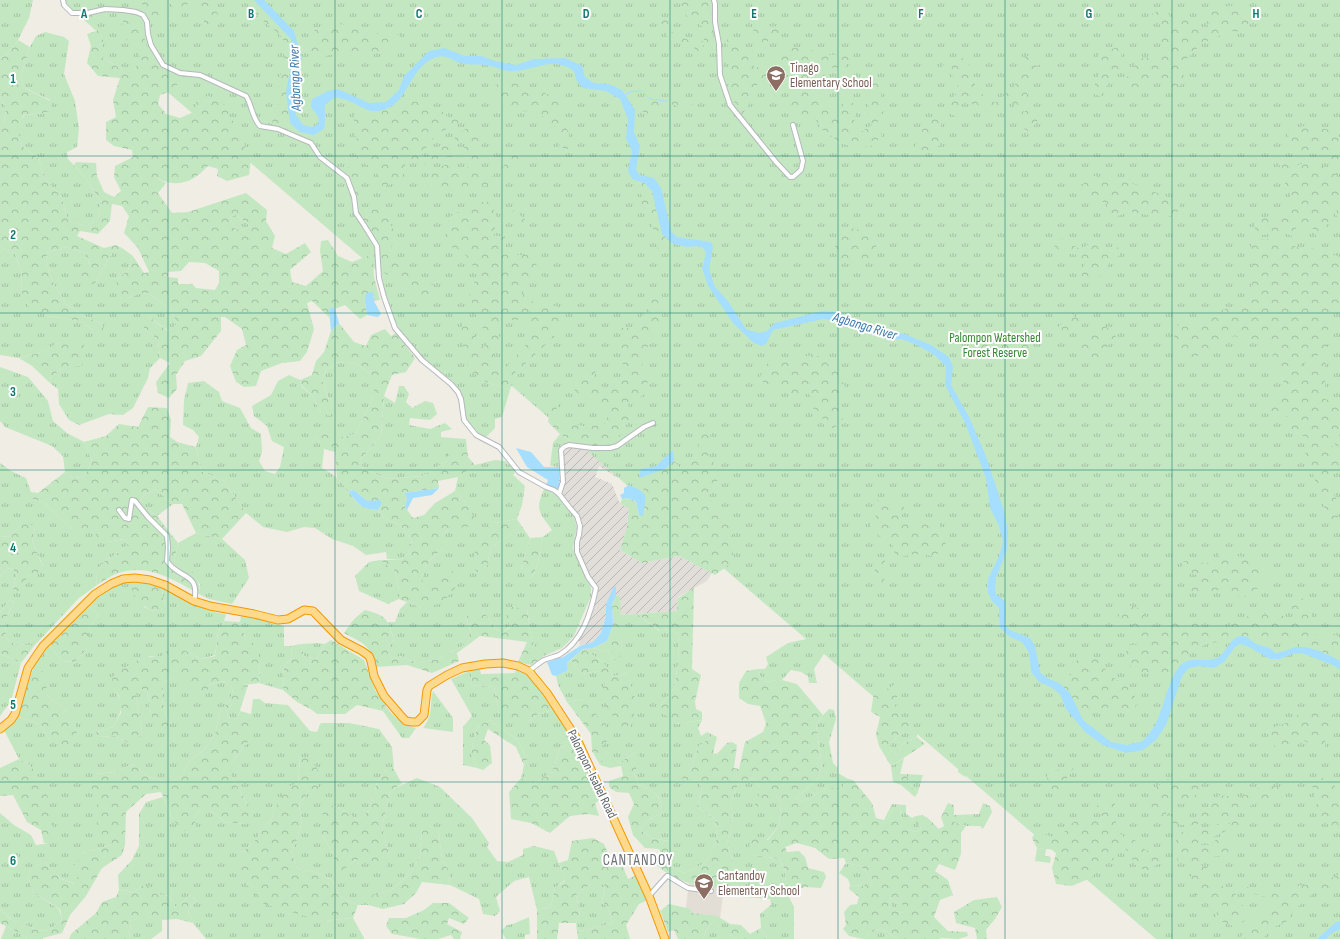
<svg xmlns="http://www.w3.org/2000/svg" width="1340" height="939" font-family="'Sofia Sans Condensed',sans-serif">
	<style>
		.industrial { fill: url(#industrial-furrows) }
		.education { fill: #e2ded6 }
		.grass { fill: url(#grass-tufts) }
		.forest { fill: url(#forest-crowns); fill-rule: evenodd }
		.water { fill: #a5deff }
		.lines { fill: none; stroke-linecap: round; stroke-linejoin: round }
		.stream { stroke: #a5deff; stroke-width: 1 }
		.street-casing { stroke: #b5b8bc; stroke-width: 6 }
		.highway-casing { stroke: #f49800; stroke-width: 9 }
		.street { stroke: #fff; stroke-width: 4 }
		.highway { stroke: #ffda8c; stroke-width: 7 }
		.grid { fill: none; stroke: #0f766e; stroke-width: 1; stroke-opacity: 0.55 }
		.labels { text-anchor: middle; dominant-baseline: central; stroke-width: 4; stroke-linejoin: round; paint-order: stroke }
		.education-label { font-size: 13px; fill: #785e54; stroke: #fff; text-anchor: start }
		.park-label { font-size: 13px; fill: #348732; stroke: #fff }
		.street-label { font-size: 13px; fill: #5d6166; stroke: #fff }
		.water-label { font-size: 14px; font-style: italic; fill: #3c7aad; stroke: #fff }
		.quarter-label { font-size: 15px; letter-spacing: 1px; fill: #6e7378; stroke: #fff }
		.grid-label { font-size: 13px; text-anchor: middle; font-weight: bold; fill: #0f766e; stroke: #fff; stroke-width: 4; stroke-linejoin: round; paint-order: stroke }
	</style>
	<defs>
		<pattern id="industrial-furrows" width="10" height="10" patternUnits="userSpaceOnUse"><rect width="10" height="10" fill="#e1ded9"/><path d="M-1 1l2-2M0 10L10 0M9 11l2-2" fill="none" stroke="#bab7b4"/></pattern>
		<pattern id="grass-tufts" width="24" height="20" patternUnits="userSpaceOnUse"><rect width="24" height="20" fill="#c3e8c1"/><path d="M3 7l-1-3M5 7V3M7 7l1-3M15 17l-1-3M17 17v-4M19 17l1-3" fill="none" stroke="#a2bfa1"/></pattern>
		<pattern id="forest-crowns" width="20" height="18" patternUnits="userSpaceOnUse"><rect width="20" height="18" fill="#c3e8c1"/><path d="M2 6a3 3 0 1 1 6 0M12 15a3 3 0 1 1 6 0" fill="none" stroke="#a2bfa1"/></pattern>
	</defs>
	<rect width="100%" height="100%" fill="#f0ede5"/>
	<polygon class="industrial" points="574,443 605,446 639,478 616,477 599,466 595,477 612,484 620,504 629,508 627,527 620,550 642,563 679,556 712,573 707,581 678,597 677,611 620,615 620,597 616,596 616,587 606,604 606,616 601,633 593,642 580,646 579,639 596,588 579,552 577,542 580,535 578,515 557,490 559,486 559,467 562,444"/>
	<polygon class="education" points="689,883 724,888 720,918 685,913"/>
	<g class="grass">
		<polygon points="0,0 33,0 29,18 18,40 8,54 0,58"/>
		<path d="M61,0H1340V939H1156L966,776L965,777L958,772V769L917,734V737L902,744L898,754H892L890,745L897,736L912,730L824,654L814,669L817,683H809L808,676L801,672L791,670L782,680L763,682L757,669H765L768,664L766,657L788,643L806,639L464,345L466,353L486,382L510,390L502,417L495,419V428L486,437C453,423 473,405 456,385C447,375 433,368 423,359C402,339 383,304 382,275L137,66L134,70H123L103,58V40L101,35Z"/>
		<polygon points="45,32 64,37 69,41 64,74 75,101 79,128 77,147 67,152 68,159 85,177 101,202 98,219 88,226 68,221 62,198 44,178 39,159 22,146 16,125 25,115 46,113 50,100 23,87 21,76 30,47 36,36"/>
		<polygon points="0,96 6,108 4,123 0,126"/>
		<polygon points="157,178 166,183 158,193 149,189"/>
		<polygon points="236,215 247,223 249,226 241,231 234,229 230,217"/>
		<polygon points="0,247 15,254 22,273 21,290 48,316 80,321 93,330 103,324 84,316 66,304 54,284 46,264 47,253 65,247 86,253 96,282 112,253 122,248 133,256 128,270 117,279 128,298 138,294 148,293 171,310 177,324 169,331 148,316 142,326 158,340 160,358 150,368 148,378 133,408 123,415 109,414 79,425 69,420 59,404 58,389 51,384 50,378 62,368 60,342 42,352 19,358 0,355"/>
		<path d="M339,362L357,364L374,377V394L356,434L340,437L316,436L324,449L322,468C327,471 333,474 338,479C354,494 352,508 378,510L386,519L399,524L412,540L409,553L401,560L387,559L386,552L366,555L353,546L332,539L315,528L304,527L287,532L263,527L246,513L224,481L201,471L196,447L199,437L193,430L183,425L184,400L188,383L204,381L219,392L222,401L240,408L251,428L261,434L262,452L259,461L265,471L275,474L280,467L284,447L272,441L267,426L254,416L252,406L271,395L278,381L289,375L300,380L302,387L312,395L321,413L332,409L322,380L326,370Z"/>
		<polygon points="0,367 28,377 48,401 53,421 67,433 84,442 92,461 84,477 73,478 65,472 63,456 52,446 5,427 0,421"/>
		<polygon points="399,386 404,386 409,394 406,402 412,408 425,401 433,403 437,414 430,420 410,418 409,425 430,429 445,423 452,429 441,432 441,437 466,439 467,448 447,448 447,461 422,476 387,479 363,468 360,460 381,436 384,396 395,403"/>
		<polygon points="560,434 574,443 562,444 559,467 550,466 553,443"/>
		<path d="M495,460L505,461L516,471L513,475L525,486L522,505L517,519L493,523L486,571L491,547L510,535L525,531L530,538L521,569L532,579L538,562L543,537L552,530C539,512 535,510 544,489L557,495L574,516L577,528L573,548L591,587V596L574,636L562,648L544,656C529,646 530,626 527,609L503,633L497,630L483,611L466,617L472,636L466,644L438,659L417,663L401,656L391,659L387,650L394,640L388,622H395L400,609L407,602L421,608L435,584H421L425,567L442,548V535L450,529L466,503L455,491L458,477L475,465Z"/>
		<polygon points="0,463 11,471 26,478 31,492 32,498 43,502 74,531 91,525 95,525 107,542 125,539 128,544 121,551 102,563 96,579 97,585 79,598 34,646 15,644 6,638 5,621 14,602 9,600 0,613 0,577 9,568 17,572 13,590 29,575 43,566 32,541 35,528 20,526 10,537 0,536"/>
		<polygon points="155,489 173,504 157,516 140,504 143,496"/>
		<polygon points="196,533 222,539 245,560 249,578 232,604 209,599 199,594 200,584 174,562 178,543"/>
		<polygon points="380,560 395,571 399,590 399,599 388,604 359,591 355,576 369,562"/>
		<path d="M130,580L144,607L154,611L165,604L161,586C181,597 203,612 226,614L224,621L218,633L215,655L201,659L184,650L162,656H150L113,688C125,703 122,712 113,727L96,732L98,737L115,736L127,742L142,733L136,693L141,689L147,691L151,715L169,725L162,699L163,683L174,677H186L209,685L224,681L233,688L231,699L220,711L215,734L205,749L190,760L181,776L170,783L148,777L133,764L114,772L96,774L100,793L113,838L111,845L83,853L78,876L75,884L60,878L45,862L30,869L28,877L34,893L59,909L62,919L52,928L40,931L10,919L0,909V813L14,825L31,835L36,845L49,843L30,765L19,759L4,730L16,716L40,724L51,742L67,712L46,694L34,666L49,645L62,661L75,662L88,647V629L99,614L86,606C101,591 111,586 130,580Z"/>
		<path d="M637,614L659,631L668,629L678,634L679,658L674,688L661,705L675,720V724L702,720L698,728L701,736L707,732L713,735L698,747L691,769L684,782L699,780L702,790L697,807L715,819L717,839L706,862L694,869L684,873L667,864L664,855L669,841L651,838L641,830L646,821L662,813C662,794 654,792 638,784L634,773L636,752L619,763H604L598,755L599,749L583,699L567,702L558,685L556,676L567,671V663L571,660L581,674L598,671L633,690L627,680V673L613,676L602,661L583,649L593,648L608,651L613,660L622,652L620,615Z"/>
		<polygon points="241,616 265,620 284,626 284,646 291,646 292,656 284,667 283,690 259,683 260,664 247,642 240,622"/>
		<polygon points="318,643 325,644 316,659 304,656 301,644"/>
		<polygon points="0,653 21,663 11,701 0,716"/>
		<polygon points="472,670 471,685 494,687 498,705 529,721 538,714 553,710 574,740 560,749 552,772 533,784 521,778 524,765 527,760 518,740 489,720 477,727 471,753 477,768 463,765 463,727 472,716 451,679"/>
		<polygon points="242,685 248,685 237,720 228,720 227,710 233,703"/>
		<path d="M433,691L453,718V732L423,728C434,714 429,706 433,691Z"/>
		<polygon points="253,699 260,699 265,703 288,705 310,731 317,732 321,723 349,723 379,729 392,747 394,769 387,769 377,782 370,810 357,820 335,804 321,834 334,855 349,863 362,858 390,858 382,826 391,790 417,778 440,787 472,818 489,843 487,847 497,861 508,862 523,855 523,849 534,846 554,851 565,880 555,888 551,907 537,910 529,877 514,881 496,897 500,911 495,916 483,914 479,899 450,885 449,871 442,859 439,833 422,827 420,856 409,875 390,891 370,896 368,905 358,905 339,896 332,880 315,872 298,869 291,852 296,843 302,821 299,806 309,789 318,789 300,757 298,783 274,811 271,821 260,828 258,837 242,853 322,921 353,918 364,938 364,939 206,939 193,923 188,910 196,900 189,895 180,906 175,906 169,896 156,894 141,886 135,892 119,890 118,875 132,860 139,846 139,814 146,802 163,797 173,820 194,817 200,810 210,810 225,822 245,824 247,804 232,777 232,762 251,738 251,714"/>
		<path d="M387,708C395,718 404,726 416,728L409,738H402L383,711Z"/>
		<polygon points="829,709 834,710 836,719 829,742 833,763 838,768 838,773 848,779 842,788 827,788 801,802 796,798 817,780 822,766 816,725 823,715"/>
		<polygon points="904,758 900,774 901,785 893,782 891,766"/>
		<polygon points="906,774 923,775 918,792 912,788"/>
		<polygon points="754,778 761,789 776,795 781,804 779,826 754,855 780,859 785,871 787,893 794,907 794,939 767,939 761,928 760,914 771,905 770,899 730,896 723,889 734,866 727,843 733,820 731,802 739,782"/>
		<polygon points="983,803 990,806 992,812 983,829 980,826 966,826 954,822 954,815 979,814"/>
		<path d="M892,804L906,805V814L912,818L921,828L916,832C902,828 901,820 900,808H894L888,818L884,820Z"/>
		<polygon points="1037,848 1046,849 1045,856 1051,857 1050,863 1035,861"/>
		<polygon points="846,863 861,866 873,882 863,886 850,885 848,879 839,873"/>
		<polygon points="591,884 605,884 602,901 609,909 613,923 577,932 576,923 580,912 576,895"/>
		<polygon points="889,898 903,905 903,913 895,911 889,901"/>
		<polygon points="146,914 162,920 162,931 151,939 129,939 131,921"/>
		<polygon points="717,916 730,924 730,935 737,939 703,939 706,930"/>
		<polygon points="529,917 530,934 525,935 525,939 506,939 501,931 507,925 513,924"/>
		<polygon points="6,926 21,934 27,939 1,939"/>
		<polygon points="876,929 886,931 898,939 863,939"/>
	</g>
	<g class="forest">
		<polygon points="139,0 158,0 166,17 149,22 146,15 150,8 139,3"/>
		<polygon points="168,0 209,0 221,19 217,28 207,31 202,14 188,4 175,10"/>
		<polygon points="683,0 711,0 713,5 713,46 704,45 697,54 693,46 671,42 659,22 660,17 667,19 672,32 688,40 704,41 703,27 689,19 680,6"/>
		<polygon points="1241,5 1249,21 1246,32 1230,31 1201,44 1185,61 1183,82 1175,91 1164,90 1163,81 1153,77 1143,84 1139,90 1121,88 1119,80 1129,76 1139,58 1163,57 1167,50 1159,41 1163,29 1152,14 1165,8 1171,18 1193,20 1199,29 1208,27 1205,14 1219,7"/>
		<polygon points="260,8 291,39 292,60 286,92 300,132 314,135 311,141 272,125 273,117 278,108 278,84 283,65 285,42 280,35 256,15"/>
		<path d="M136,13L141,17C142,33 148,58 161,69C166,73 175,75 181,77L174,90L160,95L158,104L166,114L180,118L196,111V98L209,96L226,106L229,115L245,140L244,153L251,159L249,175L227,181L217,176L218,169L208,166C193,182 177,189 157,178L150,189L158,193L172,213L188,212L246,193L267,210L266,221L275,236L272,248L286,254L305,243L311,252L290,270L292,282L306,286L323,271L320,251L321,241L328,240L338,256L352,262L373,254L374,277L380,300L365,301L367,315L360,319L345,305L335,309L332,307L329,309L330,318L312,301L307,303L314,329L307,352L300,361L282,363L261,371L256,386L244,387L236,382L230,366L237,350L246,345L242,329L225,317H221V331L201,356L185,361L176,375L177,389L169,398L158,393L156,382L170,363L160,358L158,340L142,326L140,317L148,316L168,331L177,324L171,310L148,293L138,294L128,298L116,290L117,279L128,270L133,256L144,273L149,272L138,248L124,233L129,216L122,206L112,204L110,221L98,234L80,231L77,236L104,248L116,245L122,248L112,253L96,282L87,287L81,280V272L90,264L86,253L65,247L47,253L46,264L54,284L66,304L84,316L103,324L104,332L93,330L80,321L48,316L28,306L21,290L22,273L15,254L0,247V126L4,123L6,108L0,96V58L8,54L18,40L30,47L21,76L23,87L50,101L52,107L46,113L24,115L17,126L22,146L39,159L44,178L62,198L68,221L88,226L98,219L101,202L85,177L74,165L76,162L96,163L97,176L104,192L114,197L121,191L114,177L115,166L133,157L132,150L114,146L106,140V122L116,117L113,100L120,78L98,76L87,63L91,46L87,34L99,30L103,40V58L123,70H134L140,60L138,49L125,38L121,28L126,14ZM236,215L247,223L249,226L241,231L234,228L230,217ZM189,262L205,263L219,271V283L215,290L196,288L192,284H178V278L168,277V272L181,271Z"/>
		<polygon points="751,18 765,26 783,27 775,38 763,43 754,33"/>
		<polygon points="336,24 349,25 367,33 399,35 401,42 379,53 354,58 341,54 329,55 318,58 308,50 311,35 315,30 330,28"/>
		<polygon points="727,38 738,41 749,50 754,51 754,67 761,67 776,54 787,49 801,47 829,55 851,54 851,58 845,67 826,68 826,73 817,87 819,97 826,98 833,113 841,112 844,101 853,103 855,116 853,127 859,133 872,125 868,118 869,81 877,78 881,93 881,111 885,112 886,118 877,122 882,136 870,147 862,146 856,148 841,143 821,129 815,118 807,121 804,114 795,118 790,105 798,98 795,86 788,75 759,80 752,99 742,115 725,87 730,85"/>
		<polygon points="1122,46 1120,69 1104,89 1103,97 1091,93 1099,75 1098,53"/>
		<polygon points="1031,54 1035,58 1048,63 1047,66 1044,64 1035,66 1037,76 1036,81 1028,86 1026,102 1022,110 1024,112 1031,107 1041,111 1037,122 1028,131 1020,127 1019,118 1009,115 1015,104 1010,100 1001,112 984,110 966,101 959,104 956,117 951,114 949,100 957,94 958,81 950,74 942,71 943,65 962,58 968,62 968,68 973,72 976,90 995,103 1014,87 1024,58"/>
		<polygon points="512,82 531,90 542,91 561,105 559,110 569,134 568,149 559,147 561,139 555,127 540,114 525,111 514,113 500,107 493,94 494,85"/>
		<polygon points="659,97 679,98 699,108 702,118 674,105 662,103 652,114 643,113 642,104"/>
		<path d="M420,101L433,113L444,112L449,119L461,113L465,121C441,131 435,132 422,155L426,158L433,156V149L442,145L454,149L456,155L441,157L425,165L420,161L405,165L402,180L383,187L375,170L358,159L354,151L361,148L354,133V114L369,115L371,111L389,108L394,113L402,111L406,103Z"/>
		<polygon points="935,117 941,123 940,145 925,154 912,150 921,138 923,126"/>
		<polygon points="1309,124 1339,133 1340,160 1328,160 1321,155 1305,152 1293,153 1289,148 1288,131"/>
		<polygon points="467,128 482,136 482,146 478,151 481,168 494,178 494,185 448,190 428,186 429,177 436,168 457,161 456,171 466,174 470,158 463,151 464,147 470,145 470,140 457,142 454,137"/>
		<polygon points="526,149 531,152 527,162 507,177 500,170 514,152"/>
		<path d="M1281,155L1289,165H1299L1307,162L1320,165L1338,175L1340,178V220L1336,215L1337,207L1332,205L1328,207C1331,223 1328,227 1316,236L1314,229L1296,228L1295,237L1285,233L1260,235L1255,231L1254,223L1262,218L1278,214L1291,201L1290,194L1285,184L1284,169L1278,164Z"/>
		<polygon points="355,161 358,170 359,199 356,199 351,179 348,176 348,165"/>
		<polygon points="1094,176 1126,181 1181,202 1177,213 1165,218 1131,212 1106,219 1107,204 1076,189"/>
		<polygon points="632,179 644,183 652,191 662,234 673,244 668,250 658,249 649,212 641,211 642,196"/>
		<path d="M477,202H489C498,216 499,218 493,234L495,236H505L507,255H529L544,275L538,281L523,283V297L544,307L557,306L563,322L554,337L514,374L510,390L486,382L469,369L460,336L463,323L472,331L481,347L486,346L488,339L474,311L470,296L477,273L466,255C447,252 446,233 449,217L460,211L472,210ZM503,320H521L530,329L528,342L506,367L497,366L494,355L500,341L498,327Z"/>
		<polygon points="378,209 386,215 396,235 390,250 403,269 424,281 429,279 433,285 428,290 439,299 412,297 397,279 382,272 381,250 376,239 359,213"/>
		<polygon points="514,210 529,223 522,227 511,221 510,216"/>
		<path d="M847,228C860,228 868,234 876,243L877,257C864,268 852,254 840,260L836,255L835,246Z"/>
		<polygon points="1061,239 1080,249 1099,239 1110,254 1118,247 1120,255 1112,259 1101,276 1089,280 1082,277 1082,271 1085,264 1078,255 1058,252 1054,245 1056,240"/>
		<path d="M1274,239L1303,249L1311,248L1340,257V307L1333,313L1327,347L1316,357L1303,364L1305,370L1325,360V399L1336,403L1340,401V421L1339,422L1340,448L1328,439L1327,440L1333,447L1331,450L1333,452L1337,449L1340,451V466L1332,465L1330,485L1338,503L1337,522L1331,526L1312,472L1308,471L1304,459L1309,440L1307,437L1300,435L1290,429L1288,417L1282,413H1270L1275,397L1284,388L1283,378L1270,365L1273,354L1270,340L1263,343L1234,336L1216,348L1188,360L1180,355L1173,340L1180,321C1186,321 1194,322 1199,321C1216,316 1220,305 1239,310L1251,293L1253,256L1251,242L1253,240Z"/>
		<polygon points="651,295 662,304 662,316 647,348 642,366 648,380 645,394 628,404 631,418 617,439 605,446 574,443 560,434 548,422 551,406 556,399 561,400 555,411 561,420 587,427 607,423 607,415 596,401 573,395 579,380 597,362 594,380 608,391 619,385 623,364 620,328 635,328 641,317 647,312 646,299"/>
		<polygon points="1065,313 1073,314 1074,317 1083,318 1081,327 1071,332 1058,336 1055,332 1063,321"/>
		<polygon points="339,323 354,342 366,346 371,335 385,329 391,336 396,333 415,358 406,372 392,375 384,396 381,436 360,460 363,468 387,479 422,476 447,461 447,448 467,448 468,457 475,465 458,477 438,481 439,488 404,493 407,498 405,507 413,518 424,515 435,503 455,491 466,503 475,519 473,526 450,529 442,535 442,548 425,567 422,584 435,584 449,570 456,573 456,587 442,603 421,608 399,599 399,590 395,571 380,560 401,560 409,553 412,540 399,524 386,519 378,510 382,503 367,501 354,490 348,491 337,478 335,452 324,449 316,436 326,428 340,437 356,434 374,394 374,377 357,364 339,362 326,370 322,380 332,409 330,416 321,413 312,395 302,386 300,380 312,375 316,361 324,352 331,331"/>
		<polygon points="1105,326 1116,336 1114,342 1106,346 1102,354 1109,360 1097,361 1084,355 1079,342 1092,328"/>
		<polygon points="990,334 1004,338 1014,335 1020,343 1029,344 1031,356 1025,362 1017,362 1010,356 993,359 973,356 980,341"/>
		<polygon points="82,339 86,352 82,366 62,368 50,378 51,384 32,366 19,358 42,352 60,342"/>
		<polygon points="810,356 826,356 827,364 839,366 838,375 846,388 838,406 844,423 830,429 824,425 822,416 813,408 817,406 808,393 790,394 766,386 760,377 770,359"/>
		<path d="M148,407L167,408L171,420L170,437L177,442L196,447L201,471L224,481L246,513L222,539L196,533L182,504H173L155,489L143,496L140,504L157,516L178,543L174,562C191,570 201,573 199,594C174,580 148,563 118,573C111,576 103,581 97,585L96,579L102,563L121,551L128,544L125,539L107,542L96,537L95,525H91L84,532L74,531L43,502L31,498V492L38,493L65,472L73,478L84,477L92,461L84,442L106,436L119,424L138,427Z"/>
		<polygon points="700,430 711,431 708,457 716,465 720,476 709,495 717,512 730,517 735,542 731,563 715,575 679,556 642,563 620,550 627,527 629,508 620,504 622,499 627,498 636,501 639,515 646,496 639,478 665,469 674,461 680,468 686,468 698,453"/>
		<polygon points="879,498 904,506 905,511 899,518 903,523 938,522 945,539 946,547 935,556 914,554 896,558 892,544 872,531 870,523 877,519 872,509"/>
		<polygon points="517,519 525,531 510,535 491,547 486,571 476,572 473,562 477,538 493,523"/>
		<polygon points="29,523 35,528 32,541 43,567 36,574 29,575 18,592 13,590 17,572 9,568 0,577 0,536 10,537 20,526"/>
		<polygon points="543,537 538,562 532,579 526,578 521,569 530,538"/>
		<polygon points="1219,554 1252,558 1264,568 1269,570 1268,579 1263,578 1253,597 1240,597 1217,590 1209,593 1190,593 1188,584 1200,582 1198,575 1179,572 1184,561 1217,564 1220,563"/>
		<polygon points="880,559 885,560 884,586 873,582 875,568"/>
		<path d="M130,580L147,582L161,586L165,605L154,611C138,605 132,596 130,580Z"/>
		<polygon points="694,588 692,669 701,675 695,702 696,709 702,712 702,720 675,724 675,720 663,714 661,705 674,688 679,658 678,634 668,629 660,631 637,614 677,611 678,598"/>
		<polygon points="616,596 620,596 622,652 617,660 613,660 608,651 593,648 607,641 613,625 612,603"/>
		<path d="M1301,597C1310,607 1315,616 1311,630L1319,637L1337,635L1339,643L1336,650L1340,653V661L1316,649L1299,647V642L1270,637H1236L1231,641L1208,643L1189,653L1188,658L1191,660L1179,666L1173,680L1155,674L1144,673L1130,666L1126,651L1131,644L1139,646L1140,636L1130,623L1118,620L1121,605C1139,606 1142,607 1148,624L1160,629L1168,628L1176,621L1187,620L1194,621L1202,627L1210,629L1228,627L1244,617L1276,612L1290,620L1294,618L1291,607L1295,598Z"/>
		<polygon points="9,600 14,602 5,621 6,638 15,644 34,646 21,663 0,653 0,613"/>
		<polygon points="86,606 99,614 88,629 88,647 75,662 62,661 49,645"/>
		<path d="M512,607L527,609C530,626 529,645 544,656L531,665L518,662L527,642L480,636L457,653L459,661L432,673L407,665L376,667C370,644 364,644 344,633L354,619L365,610C388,616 387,619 394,640L387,650L391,659L401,656L417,663L438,659L466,644L472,636L466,617L473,610L483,611L497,630L503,633L510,627L505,610Z"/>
		<path d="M224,621L240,622L247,642L257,644L260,664L259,683L243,685L240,703H233L227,710L228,720H237L240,711L251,714V738L232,762V777L247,804L251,818L245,824L225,822L210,810H200L194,817L196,827L184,831L173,820L161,792L146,794L126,812L125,845L122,855L102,868L86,896L70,915L62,933L43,938V939H27L21,934L0,923V909L10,919L40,931L52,928L62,919L60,909L34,893L28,877L30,868L45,862L60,878L74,884L78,876L73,867L83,853L111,845L112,838L101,835L94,815L100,794L89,787L96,774L114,772L133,764L148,777L170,783L181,776L190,760L205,749L215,734L220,711L231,699L233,688L224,681L209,685L207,691H195L186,677H174L163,683L162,699L169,725L165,731L157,729L151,715L147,691L141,689L136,693L142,733L135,742H127L115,736L98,737L96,732L113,727L121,713L119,696L113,688L112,677C129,664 140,656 162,656L169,649L184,650L201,659L215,656L218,633Z"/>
		<polygon points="331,640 364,660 375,690 387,708 383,711 357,705 345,714 317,714 312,710 297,702 283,690 284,667 292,656 291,646 301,644 304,656 316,659 325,644"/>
		<path d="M583,649L602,661L613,676L628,673C627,682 631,683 633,691C638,706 634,716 629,731H623L606,706L603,687L608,677L598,671L581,674L571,660Z"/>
		<polygon points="1083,657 1099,658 1108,674 1134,691 1136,705 1129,715 1109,707 1083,720 1070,693 1059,683 1071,675 1070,664"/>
		<polygon points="34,666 47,674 46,694 67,712 76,726 77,740 64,746 51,742 40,724 16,716 21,705"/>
		<path d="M480,669L481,674L515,673L516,669C533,674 543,696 553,710L538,714L529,721H510L498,705L494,687L471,685L472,670Z"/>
		<path d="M757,669L763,682L782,680L797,684L823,715L816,725L822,766L817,780L796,798L801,802L827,788H842L848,779L853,780L872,803L876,818L884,820L888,818L894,808H900C901,820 903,828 916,832L921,828L912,818C925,810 930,821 939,829L944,826L941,817L948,803L954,805V822L966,826L961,833V854L955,870L939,864L935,871L948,880L953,895L940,900L934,917L948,931L967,932L968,936L958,939L941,938L939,939H898L886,931L876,929L863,939L849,936L843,929L846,925L844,912L850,905L857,904L859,897L849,889L850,885L863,886L873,882L861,866L846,863L844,858L829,859L815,848L797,843L785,847L787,852L799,851L805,857L808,868L824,872L826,877L821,888L805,887L787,893L785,871L780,859L754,855L749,845L755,837L768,840L779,826L781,804L776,795L762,809L755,805L761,789L754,778L739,782L731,802L733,820L727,843L734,866L723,889C694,885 680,884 656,865L655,857L661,854L659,849L645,848L633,835L628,817L634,804L629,793L616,792L609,787V781L623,776L621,766L610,768L600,765L592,751L591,734L567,702L583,699L605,725L608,740L599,749L598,755L604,763H619L636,752L641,758L634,773L638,784C654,792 662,794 662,813L646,821L641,830L651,838L669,841L672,847L664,855L667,864L684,873L694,869L706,862L717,839L715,819L697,807L702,790L699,780L684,782L682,778L691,769L698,747L713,735L717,737L713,753L717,754L727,743L732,742L737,745L734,768L739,769L745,742L763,732L766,723L760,706L748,704L739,698V683L746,671ZM889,898L903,905V913L895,911L889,901Z"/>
		<path d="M897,683L901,688C896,697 891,710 901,717C908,722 911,722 916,729L897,736L890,745L892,753L898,754L902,744L917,737L925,744L891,766L879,746L876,734L880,717L871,712L874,691H884Z"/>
		<path d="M1319,709L1338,718L1325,738V748L1292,737L1289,751C1276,748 1273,748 1268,734L1275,727L1291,721L1302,711Z"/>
		<polygon points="489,720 518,740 527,760 524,765 516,747 488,729 484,740 490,745 492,763 483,770 477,768 471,753 477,727"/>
		<polygon points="574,740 602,800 595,803 599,816 587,814 570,816 550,833 531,823 511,819 509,792 521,778 533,784 552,772 560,749"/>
		<polygon points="300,757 309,757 319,772 318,789 309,789 299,806 302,821 296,843 291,852 298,869 315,872 332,880 339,896 358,905 353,918 322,921 264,904 249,889 239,871 242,853 258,837 260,828 271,821 274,811 287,787 298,783"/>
		<polygon points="19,759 30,765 46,788 53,825 49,843 44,843 41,830 27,822 13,795 0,796 0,768"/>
		<polygon points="1076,764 1066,780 1065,793 1053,793 1048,786 1047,774"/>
		<path d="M387,769H394L402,784L391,790L382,826L390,858L387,867C368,860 356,852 343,872L334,868V855L321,834L323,812L335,804L357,820L370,810L377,782Z"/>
		<polygon points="900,774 906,774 912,788 918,792 915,797 901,785"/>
		<polygon points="1320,777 1332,782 1340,794 1340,824 1332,829 1318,812 1312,785 1320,782"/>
		<polygon points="1168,779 1191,780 1200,786 1198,793 1185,804 1168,803 1166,814 1179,820 1195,820 1220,795 1240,798 1266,784 1284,789 1281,800 1267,800 1255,803 1233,816 1217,817 1192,826 1175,824 1142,810 1139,804 1156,798 1157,787"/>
		<path d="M1114,796C1115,806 1119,820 1114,828L1125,838L1132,837L1144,849L1161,856L1159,863L1147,872L1134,864L1130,853L1121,845L1113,860L1098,865L1093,877L1072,886L1056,884L1052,868L1057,850L1037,848L1032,838L1035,833C1045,833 1050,838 1060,837C1077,818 1075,817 1101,818V812L1095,807Z"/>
		<polygon points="1243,817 1244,827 1226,831 1209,839 1198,841 1199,845 1209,845 1217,839 1226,839 1236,847 1236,855 1207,857 1195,863 1178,861 1174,852 1178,831 1189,834 1215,824 1229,824"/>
		<polygon points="422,827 431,827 439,833 442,859 449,871 450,885 422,882 416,893 404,904 383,909 368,905 369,896 390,891 409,875 420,856"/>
		<polygon points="593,838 604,844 609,856 617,853 628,879 637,875 648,900 639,904 626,925 630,939 578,939 577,932 613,923 609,909 602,901 605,885 591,884 576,895 580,912 576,923 559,923 557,939 537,939 537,910 551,907 555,888 565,881 559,863 568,860 572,841"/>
		<polygon points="1207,866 1207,878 1234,892 1250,917 1236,927 1217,920 1215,913 1225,911 1225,905 1208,907 1204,895 1192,895 1191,874 1194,867"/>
		<path d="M1340,873V881L1325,893L1311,895L1295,909L1286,922L1274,927L1262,939H1234C1247,937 1245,927 1253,920C1258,915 1265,910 1270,905L1269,898L1248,892L1247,887L1265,888L1278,895L1289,887L1306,885L1328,880Z"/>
		<polygon points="141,886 149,886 156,894 169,896 175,906 180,906 189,895 196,900 188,910 193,923 177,919 162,920 146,915 131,921 129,939 69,939 71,934 96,913 102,902 116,897 119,890 135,892"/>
		<polygon points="997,897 1002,907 995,919 986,930 987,939 977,939 975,928 956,923 954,912 974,900"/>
		<polygon points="433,903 449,903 469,918 464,924 449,918 447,924 462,932 460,939 454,939 451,935 438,939 421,939 392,934 386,926 389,918 406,918 424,910"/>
		<polygon points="669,904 691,909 692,913 717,916 706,930 703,939 678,939 674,930 668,932 660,911"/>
		<polygon points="730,924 741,925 750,934 761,928 767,939 737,939 730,935"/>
	</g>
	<g class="water">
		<path d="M254,0H264L294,31L302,59L299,66L296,115L303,125L312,127L318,124L319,118L311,107L312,99L328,91L338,89L369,103L386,102L399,90L404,76L429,51L444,48L465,56H481L495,61L516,65L534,59L565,58L582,66L585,77L594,83L609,84L622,90L635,110L634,132L640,146L636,170L640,175L654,178L661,188L671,231L677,237L711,242L713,247L710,264V273L715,287L728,301L746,329L758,333L767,331L775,323L822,311L838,312L868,327L888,333H902L931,345L949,357L953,367L951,385L969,417L986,456L1004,511L1008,531L1007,550L996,578L995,588L996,594L1005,601L1006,611L1005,625L1010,630L1030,638L1035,646L1040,672L1047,678L1059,683L1070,693L1083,720L1111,742L1127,745L1143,741C1148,735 1154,728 1157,721C1164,706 1169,679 1179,667C1188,655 1206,663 1217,658C1228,653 1231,631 1247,637C1250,639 1253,643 1257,644C1264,647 1270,646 1275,653C1283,653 1289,648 1297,647C1313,646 1327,654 1340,661V670L1335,666L1302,653L1292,654L1280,659H1270L1247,646L1240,644L1235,647L1224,662L1214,668L1199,666L1189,668L1182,676L1166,725L1156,740L1143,750L1126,753L1103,745L1085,732L1066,709L1060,694L1051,687L1039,682L1031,672L1029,653L1022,642L1010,637L1000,628L999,608L992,601L988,593V579L1000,554L1003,542L999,526L990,508L986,478L965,423L945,385L946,367L936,356L917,345L902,339H887L864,332L846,323L823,319L773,330L766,344L762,346L754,343L733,323L708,286L702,268L706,253L703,248L698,246L687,247L673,244L662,234L652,191L644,183L632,179L628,171L632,151L626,139L628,119L620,99L606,91L583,88C581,86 578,83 577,81C574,71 575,70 565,66C546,59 527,73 508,71C502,70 496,67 490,66C480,63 469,66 460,63C452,60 446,54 437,57C406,66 410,113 372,111C364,110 355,103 347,100C343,99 339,98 335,97L325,105C324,114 326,120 324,129L314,135L300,132L290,123L286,92L292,60L291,39Z"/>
		<polygon points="373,292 374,301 381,314 378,317 367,315 365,301 366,293"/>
		<polygon points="332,307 335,309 339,323 331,331 329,309"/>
		<polygon points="516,448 531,452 544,467 559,467 559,486 557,490 546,485 548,480 527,467"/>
		<polygon points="673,450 674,461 665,469 639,478 641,469 656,466"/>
		<path d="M629,485C650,494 646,495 643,516L639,515L636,501L627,498L622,499L620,495L624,493V488Z"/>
		<polygon points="439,488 432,495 413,498 407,510 405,507 407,498 404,493"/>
		<path d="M354,490L367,501L380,500L382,503L378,510C361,509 358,504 348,491Z"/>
		<polygon points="614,586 616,587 616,596 612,603 613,625 607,641 593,648 583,649 567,663 567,671 556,676 552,675 547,662 563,657 580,646 593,642 601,633 606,616 606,604"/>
		<polygon points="1340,921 1340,929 1332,933 1326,939 1317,939 1335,923"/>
	</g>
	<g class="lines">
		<polyline class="stream" points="626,95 629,92 642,91 650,99 667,101"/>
		<g class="street-casing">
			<g id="street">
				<path d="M63,0L64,5L72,13H88L105,9L123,10L136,12L143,15L147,22L148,34L151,45L163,65L180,73L200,75L246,96C252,105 252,118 260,126L278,129L311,143L320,157L347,178L354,197L356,213L364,225L377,246L379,278L384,297L395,328L422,360L451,384L458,392L461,399L464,420L476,435L499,447L519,472L546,487L554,490L559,494L570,508L577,516L580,526L579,535L577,542V552L588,577L596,588C591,613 582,642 559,655C554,657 549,658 544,660C539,663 534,667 529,671"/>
				<polyline points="714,0 715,4 715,22 719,44 720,75 730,105 776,162 790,177 793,177 801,170 803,161 793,125"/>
				<polyline points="559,494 563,482 561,450 564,447 569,445 593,448 610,448 617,446 644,427 653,423"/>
				<path d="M119,510L125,518L129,519L132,500L135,501L148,517L167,536L168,547L167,561C178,579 201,572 194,601"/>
				<polyline points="649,896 667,876 668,876 688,888 711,891"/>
			</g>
		</g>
		<g class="highway-casing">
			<polyline id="highway" points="0,729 11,720 15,714 28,668 43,646 95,594 111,584 123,579 135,578 150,580 165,585 194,601 210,606 254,614 278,620 288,619 304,610 313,611 341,640 362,651 369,656 371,661 374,676 384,696 402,717 406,721 412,722 417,722 424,715 427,690 429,686 447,675 462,668 485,664 503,663 518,666 529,671 533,676 547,693 577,739 649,896 665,939"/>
		</g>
		<use href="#street" class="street"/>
		<use href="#highway" class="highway"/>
	</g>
	<path class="grid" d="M168,0V939M335,0V939M502,0V939M670,0V939M838,0V939M1005,0V939M1172,0V939M0,156H1340M0,313H1340M0,470H1340M0,626H1340M0,782H1340"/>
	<defs>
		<g id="school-pin" transform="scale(1)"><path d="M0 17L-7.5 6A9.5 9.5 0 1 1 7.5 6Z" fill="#8d6e63" stroke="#fff"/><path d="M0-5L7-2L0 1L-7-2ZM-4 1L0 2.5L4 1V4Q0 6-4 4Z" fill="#fff"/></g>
	</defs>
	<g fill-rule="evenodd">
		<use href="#school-pin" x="776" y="75"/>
		<use href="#school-pin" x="704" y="883"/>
	</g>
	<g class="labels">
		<g class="education-label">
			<text x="790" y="68">Tinago<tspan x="790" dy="15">Elementary School</tspan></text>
			<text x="718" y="876">Cantandoy<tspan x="718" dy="15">Elementary School</tspan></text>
		</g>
		<g class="park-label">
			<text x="995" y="338">Palompon Watershed<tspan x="995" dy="15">Forest Reserve</tspan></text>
		</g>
		<g class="street-label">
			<text transform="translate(592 774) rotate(64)">Palompon-Isabel Road</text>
		</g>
		<g class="water-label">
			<text transform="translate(295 78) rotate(-92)">Agbanga River</text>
			<text transform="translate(865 326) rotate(17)">Agbanga River</text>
		</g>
		<g class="quarter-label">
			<text x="638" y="860">CANTANDOY</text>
		</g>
	</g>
	<g class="grid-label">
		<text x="84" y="18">A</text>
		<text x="251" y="18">B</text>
		<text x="419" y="18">C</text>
		<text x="586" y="18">D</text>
		<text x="754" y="18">E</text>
		<text x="921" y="18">F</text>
		<text x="1089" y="18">G</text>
		<text x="1256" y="18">H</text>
		<text x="13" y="83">1</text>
		<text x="13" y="239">2</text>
		<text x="13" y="396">3</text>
		<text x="13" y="552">4</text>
		<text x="13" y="709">5</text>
		<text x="13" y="865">6</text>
	</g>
</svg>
